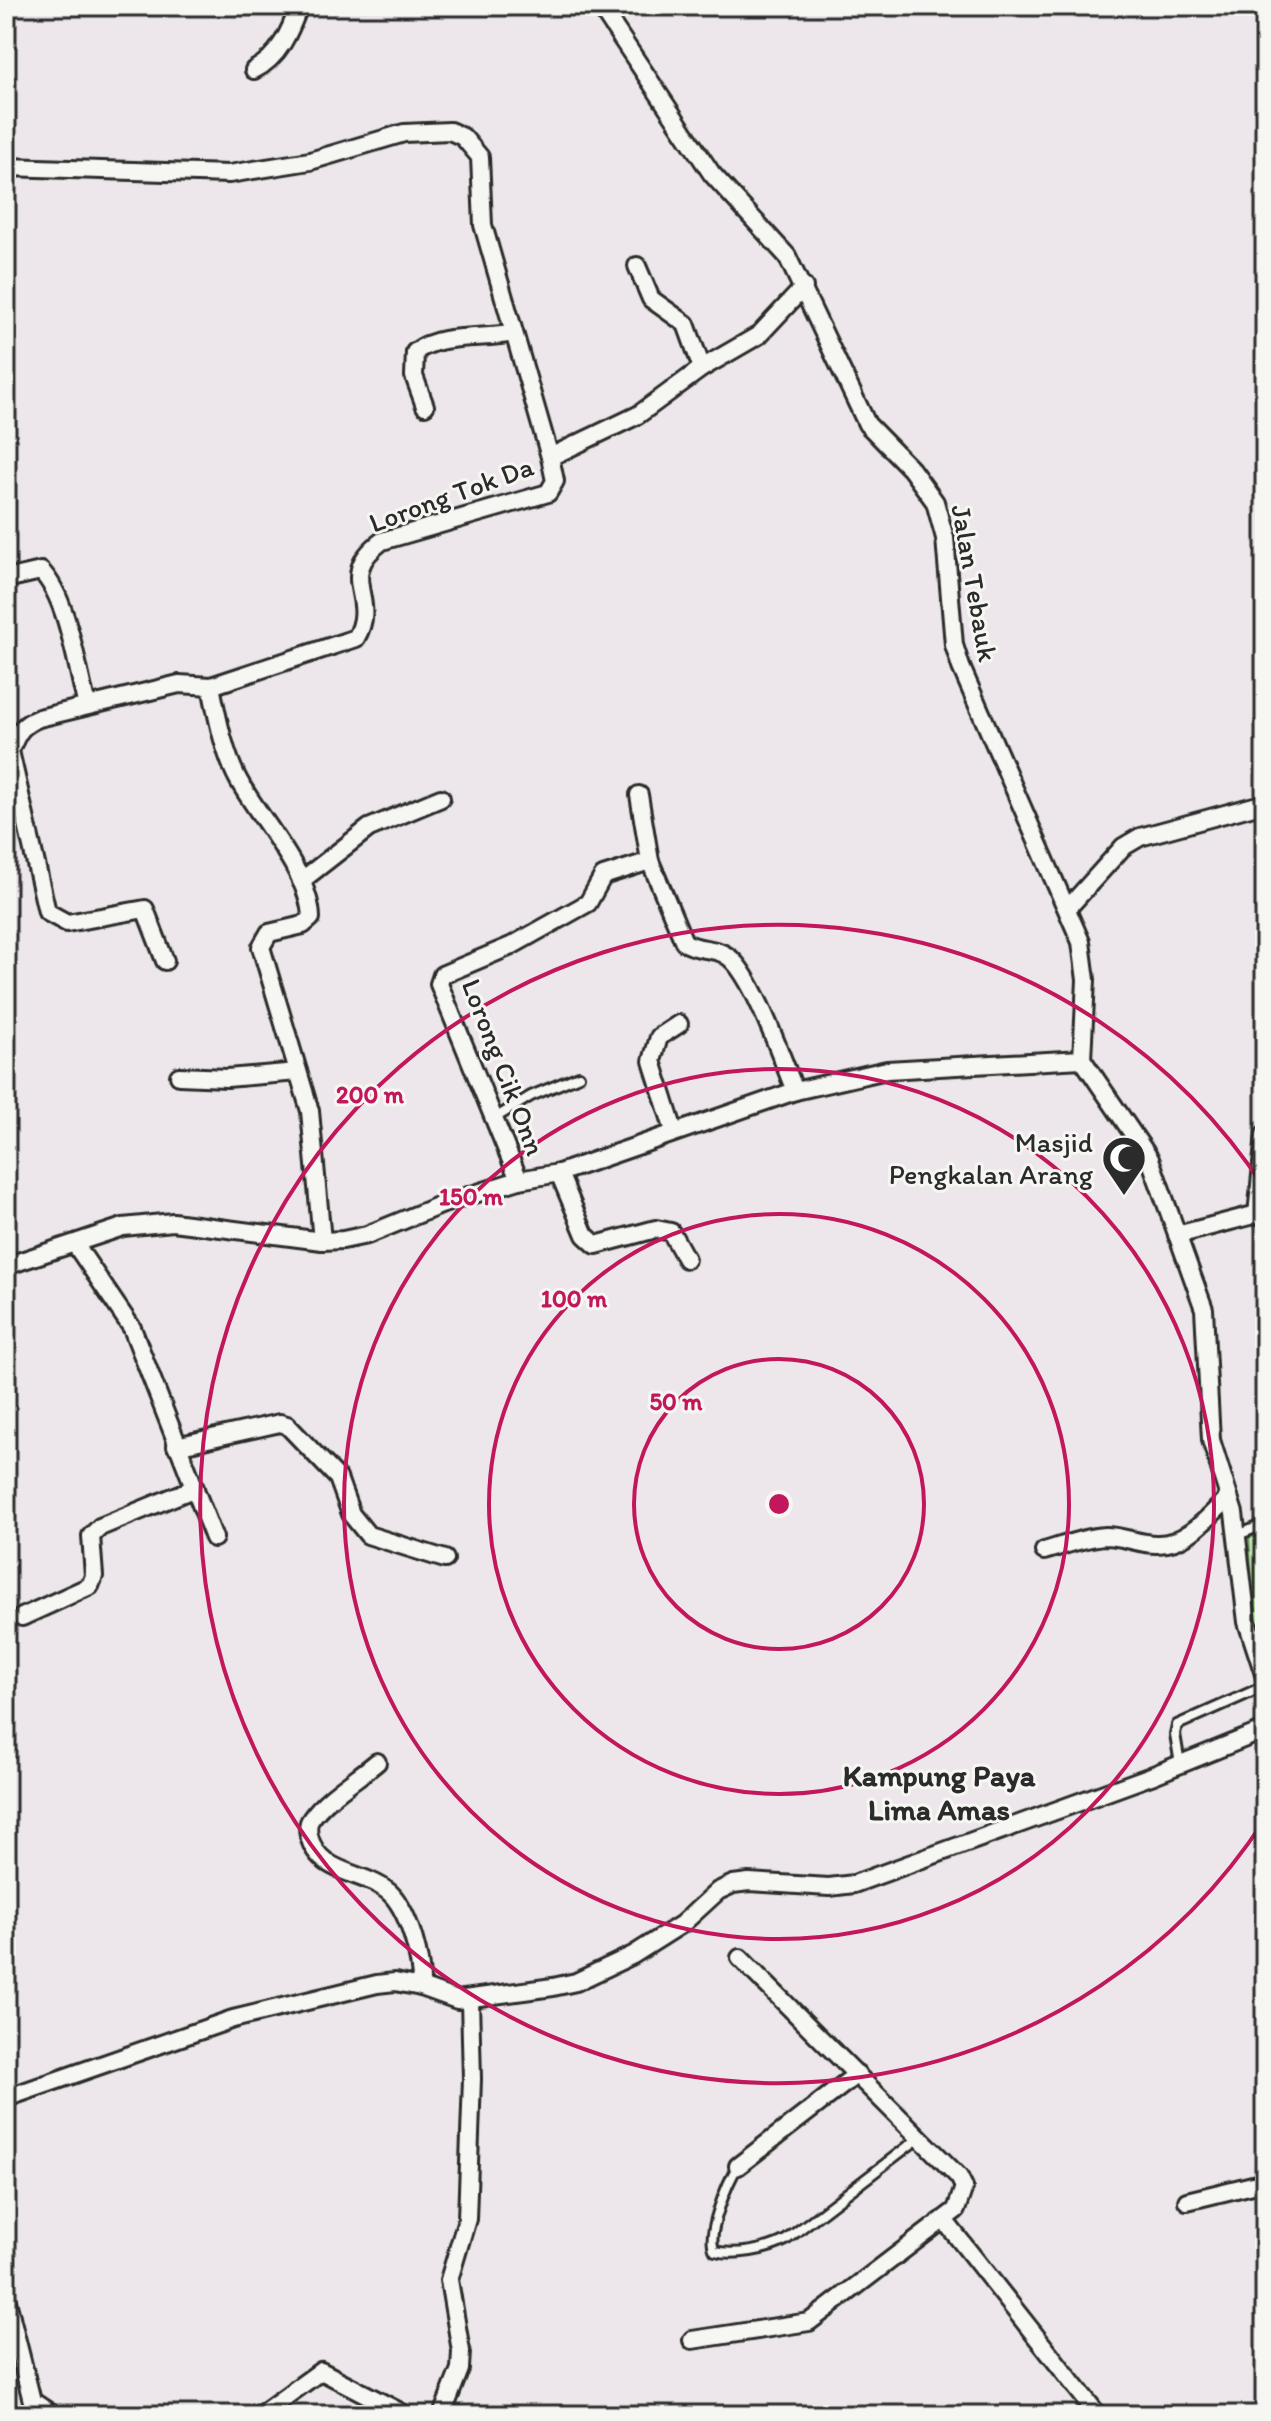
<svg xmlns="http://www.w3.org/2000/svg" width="1271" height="2421" font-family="Itim,sans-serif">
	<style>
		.green { fill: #bdecaa; stroke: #748c6a; stroke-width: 2 }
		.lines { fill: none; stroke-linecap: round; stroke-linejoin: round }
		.service-casing { stroke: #2b2b2b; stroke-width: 14 }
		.minor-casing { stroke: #2b2b2b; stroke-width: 22 }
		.service { stroke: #f6f6f2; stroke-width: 8 }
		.minor { stroke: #f6f6f2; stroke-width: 16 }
		.ring { fill: none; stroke: #c2185b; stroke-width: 4 }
		.labels { text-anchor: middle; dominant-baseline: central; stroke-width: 6; stroke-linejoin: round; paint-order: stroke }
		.street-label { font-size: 28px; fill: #2b2b2b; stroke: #f6f6f2 }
		.poi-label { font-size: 28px; fill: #2b2b2b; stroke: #f6f6f2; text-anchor: end }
		.neighbourhood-label { font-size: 30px; font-weight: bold; fill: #2b2b2b; stroke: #f6f6f2 }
		.centre { fill: #c2185b; stroke: #f6f6f2; stroke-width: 4 }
		.ring-label { font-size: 24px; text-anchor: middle; font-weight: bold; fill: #c2185b; stroke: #f6f6f2; stroke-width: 6; stroke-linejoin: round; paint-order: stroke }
	</style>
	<rect width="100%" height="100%" fill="#ede7ec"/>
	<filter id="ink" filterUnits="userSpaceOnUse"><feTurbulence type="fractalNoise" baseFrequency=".0125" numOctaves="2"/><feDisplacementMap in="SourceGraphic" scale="16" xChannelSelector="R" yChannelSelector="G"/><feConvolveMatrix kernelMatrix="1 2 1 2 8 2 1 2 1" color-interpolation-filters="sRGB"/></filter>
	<g filter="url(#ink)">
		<polygon class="green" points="1265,1531 1265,1655 1255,1628 1249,1538"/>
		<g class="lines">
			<g class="service-casing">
				<g id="service">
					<polyline points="495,1118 531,1096 579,1076"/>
					<polyline points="1238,1535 1265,1524"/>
					<polyline points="1180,1764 1175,1734 1177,1725 1265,1686"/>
					<path d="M738,2166C728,2181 705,2236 715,2251C735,2256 767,2250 786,2240L919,2138"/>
				</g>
			</g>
			<g class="minor-casing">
				<g id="minor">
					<polyline points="600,6 712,174 787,256 867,424 911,469 935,502 945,538 954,645 961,667 1081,942 1086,980 1082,1059"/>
					<path d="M254,70C279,57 290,32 299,6"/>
					<polyline points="6,167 229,174 310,161 404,133 450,131 463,137 480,157 483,225 550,457"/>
					<polyline points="637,266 651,299 686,324 702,368"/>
					<path d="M425,406L414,376L415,352C441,332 484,340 514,333"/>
					<path d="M6,579L41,571C68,598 77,669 87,706"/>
					<path d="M639,795L650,861L684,942C699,952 716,946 730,958C754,978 782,1059 795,1091"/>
					<polyline points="301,881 369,828 441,798"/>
					<polyline points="1068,908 1123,847 1140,837 1265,803"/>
					<path d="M165,961L145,909L67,923L47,912L10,751C17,733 21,725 39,718L179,684L211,686"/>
					<polyline points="1082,1059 1150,1159 1204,1309 1211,1440 1234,1513 1247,1622 1265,1677"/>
					<polyline points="179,1076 227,1078 298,1072"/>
					<polyline points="674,1131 652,1061 659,1037 679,1024"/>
					<polyline points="559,1173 585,1235 596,1245 656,1229 671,1232 686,1259"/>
					<polyline points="519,1180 439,984 442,975 511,946 588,903 603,876 650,861"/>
					<polyline points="1257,1215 1265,1134"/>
					<polyline points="1177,1235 1265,1212"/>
					<path d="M322,1241L310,1111L261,947L269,933L303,925L311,918C310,873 261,821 239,781C224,754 217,716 211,686L356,638C380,597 334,577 382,541L548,493L555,481L550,457L638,415L702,368L759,335L804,287"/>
					<polyline points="75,1244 132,1328 214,1538"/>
					<polyline points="6,1266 123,1227 173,1222 322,1241 343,1240 367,1235 443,1204 519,1180 559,1173 795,1091 887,1070 1082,1059"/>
					<polyline points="176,1446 280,1423 287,1425 338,1478 351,1514 368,1535 445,1559"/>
					<path d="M1044,1551C1065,1545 1085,1537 1106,1536C1123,1536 1139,1544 1156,1544C1187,1545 1209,1516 1229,1497"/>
					<polyline points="22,1617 90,1586 94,1576 91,1536 100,1527 195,1488"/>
					<path d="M377,1762C357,1779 326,1797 311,1819C307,1824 308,1830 309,1836C319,1877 368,1870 392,1895C410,1915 422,1961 421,1987"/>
					<polyline points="6,2098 233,2019 377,1984 395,1982 421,1987 457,2000 553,1987 576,1982 633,1955 682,1924 718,1891 733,1884 749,1882 829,1887 854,1884 1151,1776 1265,1730"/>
					<polyline points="738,2166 857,2074"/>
					<polyline points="1187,2201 1265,2182"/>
					<polyline points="944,2220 1098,2415"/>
					<polyline points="6,2297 11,2317 9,2326"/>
					<polyline points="11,2317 32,2401 53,2415"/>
					<polyline points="692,2340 809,2322 956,2210 964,2187 959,2177 740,1958"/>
					<polyline points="260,2415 321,2371 406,2415"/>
					<polyline points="442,2415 460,2369 461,2351 449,2280 467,2219 472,2079 470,2000"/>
				</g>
			</g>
			<use href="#service" class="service"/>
			<use href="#minor" class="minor"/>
		</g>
	</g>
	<g class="ring">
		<circle cx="779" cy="1504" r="145"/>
		<circle cx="779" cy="1504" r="290"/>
		<circle cx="779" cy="1504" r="435"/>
		<path d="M1265 1819A579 579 0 1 1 1265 1189"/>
	</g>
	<defs>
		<g id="mosque-pin" transform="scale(2.3)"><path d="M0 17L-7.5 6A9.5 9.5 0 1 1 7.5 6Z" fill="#2b2b2b" stroke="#f6f6f2"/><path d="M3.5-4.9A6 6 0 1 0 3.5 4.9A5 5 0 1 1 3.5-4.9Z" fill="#fff"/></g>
	</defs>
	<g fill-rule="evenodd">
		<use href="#mosque-pin" x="1124" y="1158"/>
	</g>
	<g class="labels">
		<g class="street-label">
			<text transform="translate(451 494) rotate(-20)">Lorong Tok Da</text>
			<text transform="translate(975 583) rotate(80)">Jalan Tebauk</text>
			<text transform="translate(504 1067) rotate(69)">Lorong Cik Onn</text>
		</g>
		<g class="poi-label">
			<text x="1093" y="1142">Masjid<tspan x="1093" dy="32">Pengkalan Arang</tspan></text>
		</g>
		<g class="neighbourhood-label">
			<text x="939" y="1775">Kampung Paya<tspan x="939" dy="34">Lima Amas</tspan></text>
		</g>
	</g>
	<circle cx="779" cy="1504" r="12" class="centre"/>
	<g class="ring-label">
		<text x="370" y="1103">200 m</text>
		<text x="471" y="1205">150 m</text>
		<text x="574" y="1307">100 m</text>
		<text x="676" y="1410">50 m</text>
	</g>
	<rect width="1271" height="2421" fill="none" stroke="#f6f6f2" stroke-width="32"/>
	<rect x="16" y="16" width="1239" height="2389" fill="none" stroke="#2b2b2b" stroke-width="3" filter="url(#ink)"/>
</svg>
